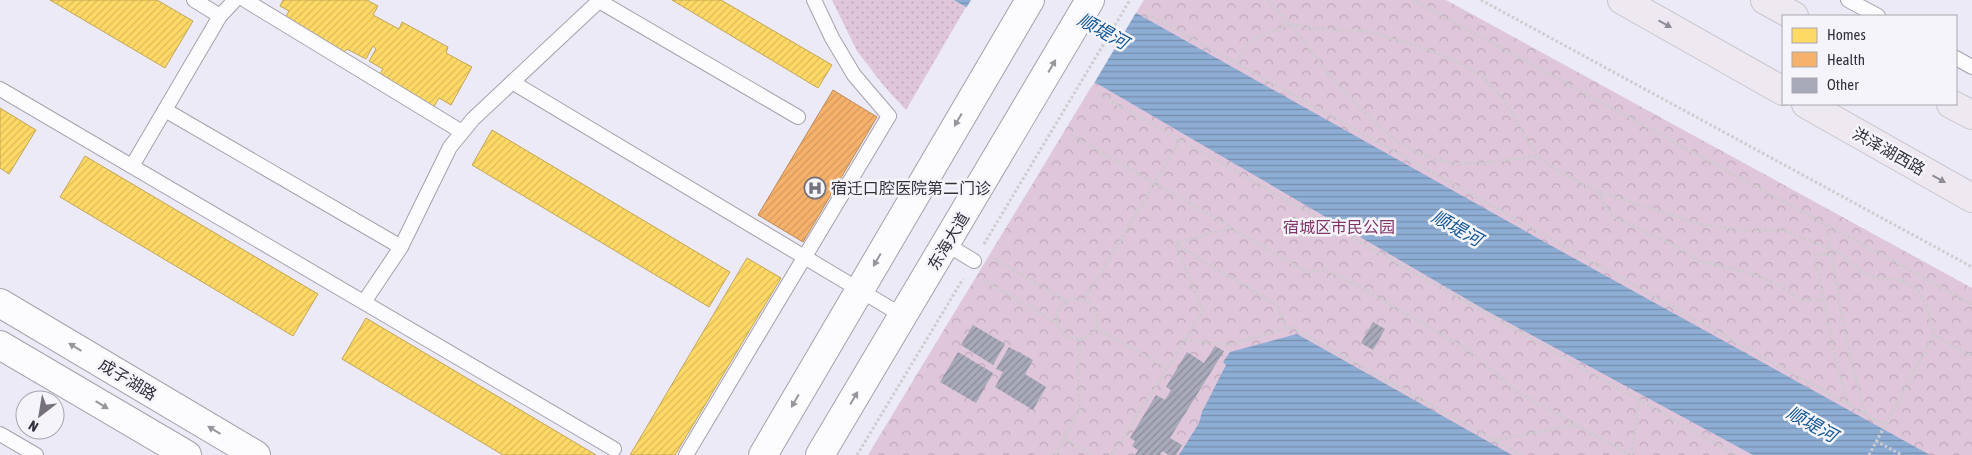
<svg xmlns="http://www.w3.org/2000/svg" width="1972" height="455" font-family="'Asap Condensed','Noto Sans SC',sans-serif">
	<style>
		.grass { fill: url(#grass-dots) }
		.park { fill: url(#park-crowns) }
		.water { fill: url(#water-rules) }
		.pier { fill: #eceaf6 }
		.homes { fill: url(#homes-hatch); stroke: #c2a659 }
		.health { fill: url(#health-hatch); stroke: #bc8b5d }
		.building { fill: url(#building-hatch) }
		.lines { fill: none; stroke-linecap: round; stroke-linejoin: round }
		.service-casing { stroke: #a4a2ac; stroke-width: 16 }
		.tertiary-casing { stroke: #a4a2ac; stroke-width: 30 }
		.primary-casing { stroke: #c7c6cd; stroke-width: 30 }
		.path { stroke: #cdccd0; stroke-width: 3; stroke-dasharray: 2.5 2.5; stroke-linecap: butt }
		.service { stroke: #fcfcfe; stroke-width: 14 }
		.tertiary { stroke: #fcfcfe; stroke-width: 28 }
		.primary { stroke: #eee8f1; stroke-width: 28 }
		.oneway { fill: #908c96 }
		.oneway2 { fill: #98969d }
		.labels { text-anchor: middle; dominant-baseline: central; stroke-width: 5; stroke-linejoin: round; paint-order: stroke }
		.street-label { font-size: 16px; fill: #33303c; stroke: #f5f4fa }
		.poi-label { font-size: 16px; fill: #33303c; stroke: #f5f4fa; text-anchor: start }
		.park-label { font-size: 16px; fill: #7f3567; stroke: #f5f4fa }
		.water-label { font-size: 18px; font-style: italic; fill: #105693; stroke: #f5f4fa }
	</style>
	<defs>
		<pattern id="grass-dots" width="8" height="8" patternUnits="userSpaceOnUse" patternTransform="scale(1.25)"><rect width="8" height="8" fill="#dfc6da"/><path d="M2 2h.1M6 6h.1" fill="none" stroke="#c0aabc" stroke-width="1.8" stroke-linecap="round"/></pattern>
		<pattern id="park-crowns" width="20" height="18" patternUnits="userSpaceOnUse" patternTransform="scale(1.25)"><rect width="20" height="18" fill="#dfc6da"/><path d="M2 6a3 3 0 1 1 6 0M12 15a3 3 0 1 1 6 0" fill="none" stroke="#c0aabc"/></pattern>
		<pattern id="water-rules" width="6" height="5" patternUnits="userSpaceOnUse" patternTransform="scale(1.25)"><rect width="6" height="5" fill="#8eadd4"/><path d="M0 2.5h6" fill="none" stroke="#758dad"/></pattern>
		<pattern id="homes-hatch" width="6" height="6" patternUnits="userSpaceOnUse" patternTransform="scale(1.25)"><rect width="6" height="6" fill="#ffd966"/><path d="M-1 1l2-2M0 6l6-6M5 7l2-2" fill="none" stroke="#dbbb59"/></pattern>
		<pattern id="health-hatch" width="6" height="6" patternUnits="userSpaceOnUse" patternTransform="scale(1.25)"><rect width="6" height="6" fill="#f6b26b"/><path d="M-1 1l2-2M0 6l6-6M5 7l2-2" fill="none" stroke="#d3995e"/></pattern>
		<pattern id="building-hatch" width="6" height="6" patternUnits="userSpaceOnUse" patternTransform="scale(1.25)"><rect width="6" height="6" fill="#a8aaba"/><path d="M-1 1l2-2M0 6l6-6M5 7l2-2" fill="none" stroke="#898b98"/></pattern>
	</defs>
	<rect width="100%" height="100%" fill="#eceaf6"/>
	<polygon class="grass" points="832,0 957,0 966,7 906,110 884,86 857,51"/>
	<polygon class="park" points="1144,0 1446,0 1972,288 1972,455 868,455"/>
	<g class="water">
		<polygon points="954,0 1113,0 1550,245 1930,455 1753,455 1487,311"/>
		<polygon points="1297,334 1512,455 1179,455 1199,423 1202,412 1226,365 1223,362 1230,352"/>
	</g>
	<polygon class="pier" points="971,0 1118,0 1137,11 1093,85 965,10"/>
	<g class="homes">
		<polygon points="50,0 157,0 193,21 165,68"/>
		<polygon points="283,0 367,0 378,6 373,15 399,29 402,22 448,47 446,53 472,67 451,105 439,98 433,108 378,77 383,69 369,61 376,49 373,46 366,59 347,49 342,54 283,22 289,11 280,6"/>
		<polygon points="672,0 721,0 832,65 818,88"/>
		<polygon points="0,108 36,130 9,174 0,168"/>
		<polygon points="492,130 730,272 709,307 472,165"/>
		<polygon points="85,156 318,294 293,336 60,197"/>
		<polygon points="747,258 781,278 675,455 630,455"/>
		<polygon points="366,318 596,455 503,455 342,359"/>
	</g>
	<polygon class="health" points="833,90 877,117 803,242 758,215"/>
	<g class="building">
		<polygon points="1373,322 1385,329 1373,350 1361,343"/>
		<polygon points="973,325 1005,344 993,365 961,345"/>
		<polygon points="1215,346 1224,351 1170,438 1182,445 1176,455 1169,455 1162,451 1160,455 1135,455 1138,450 1132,446 1135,441 1130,438 1156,395 1165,400 1171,390 1166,387 1187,352 1204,363"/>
		<polygon points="1009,347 1033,360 1025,374 1046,387 1033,410 995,387 1003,372 996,369"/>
		<polygon points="958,352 993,373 976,403 940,382"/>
	</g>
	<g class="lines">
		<g class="service-casing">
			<g id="service">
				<polyline points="194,0 220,16"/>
				<polyline points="245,0 462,132"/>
				<polyline points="1848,0 1878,16"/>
				<polyline points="599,1 798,117"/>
				<polyline points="1956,58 1972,67"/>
				<polyline points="512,82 903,316"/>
				<polyline points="0,89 614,449"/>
				<polyline points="165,110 401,247"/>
				<polyline points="132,166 220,16 235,0"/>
				<polyline points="946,244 974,261"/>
				<polyline points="364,302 401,247 450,147 473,119 600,0"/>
				<polyline points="0,434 36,455"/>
				<polyline points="686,455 889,116 854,75 832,38 814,0"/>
			</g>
		</g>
		<g class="tertiary-casing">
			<g id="tertiary">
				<polyline points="0,303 256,455"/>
				<polyline points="0,345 187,455"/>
				<polyline points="763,455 1030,0"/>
				<polyline points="820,455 1090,0"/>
			</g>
		</g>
		<g class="primary-casing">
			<g id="primary">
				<polyline points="1622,0 1783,91"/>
				<polyline points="1765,0 1794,16"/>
				<polyline points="1806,104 1972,198"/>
				<polyline points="1951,104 1972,115"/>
			</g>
		</g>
		<g class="path">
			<polyline points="1267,0 1290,24 1317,29 1367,31 1423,48 1454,60 1483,77 1504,100 1537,156 1560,172 1599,192 1703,225 1743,230 1783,230 1837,252 1864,273 1876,278 1901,280 1917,289 1927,307 1934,335"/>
			<polyline points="1413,0 1972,304"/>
			<polyline points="1481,0 1972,267"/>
			<polyline points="1148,14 1885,425"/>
			<polyline points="1236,63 1246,46 1261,36 1290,24 1332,78 1377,125 1399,143 1421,155 1451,163 1485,163 1537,156"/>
			<polyline points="1099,94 1736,455"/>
			<polyline points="1071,135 1231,227"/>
			<polyline points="1599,192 1603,204 1614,217 1680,248 1699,261 1757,275 1781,286 1800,300 1823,300"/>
			<polyline points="1826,224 1847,344 1865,414"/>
			<polyline points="984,244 1130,0"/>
			<polyline points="1175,244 1277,305 1286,328"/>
			<polyline points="1831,254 1815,255 1831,339 1847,404"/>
			<polyline points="995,259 1067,302"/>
			<polyline points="983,280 1057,323"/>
			<circle cx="1077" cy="319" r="20"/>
			<polyline points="1084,301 1180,140"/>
			<polyline points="1096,328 1167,368"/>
			<polyline points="1185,340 1229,345 1291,327 1521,455"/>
			<polyline points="1065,439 1092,455"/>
			<polyline points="1495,440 1575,425"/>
			<polyline points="1876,441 1902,455"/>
			<polyline points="857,455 963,279"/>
			<polyline points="1055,455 1080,409 1078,367 1080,339"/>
			<polyline points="1112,455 1203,311 1175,243 1231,228 1307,272 1324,270 1355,284 1470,351 1516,391 1630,455"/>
			<polyline points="1631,455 1639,400"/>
			<polyline points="1869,455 1934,335 1972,356"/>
		</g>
		<use href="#service" class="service"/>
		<use href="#tertiary" class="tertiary"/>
		<use href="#primary" class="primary"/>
	</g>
	<defs><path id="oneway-solid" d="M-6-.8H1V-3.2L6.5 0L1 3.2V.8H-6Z" transform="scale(1.25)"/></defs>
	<g class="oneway">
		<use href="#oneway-solid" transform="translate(1665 24) rotate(29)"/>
		<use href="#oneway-solid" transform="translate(1939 179) rotate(29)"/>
	</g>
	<g class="oneway2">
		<use href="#oneway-solid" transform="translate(1052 66) rotate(-60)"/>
		<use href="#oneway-solid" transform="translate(958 120) rotate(120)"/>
		<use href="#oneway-solid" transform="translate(877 260) rotate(120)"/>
		<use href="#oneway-solid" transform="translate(75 347) rotate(-149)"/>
		<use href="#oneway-solid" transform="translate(854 398) rotate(-59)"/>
		<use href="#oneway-solid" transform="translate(795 401) rotate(120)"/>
		<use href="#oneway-solid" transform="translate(102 405) rotate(31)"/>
		<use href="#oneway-solid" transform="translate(214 430) rotate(-149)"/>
	</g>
	<defs>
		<g id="hospital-ring" transform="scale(1.125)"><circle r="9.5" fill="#f5f4fa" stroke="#74717d" stroke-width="1.5"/><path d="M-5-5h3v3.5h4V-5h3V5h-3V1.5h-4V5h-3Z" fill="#74717d"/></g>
	</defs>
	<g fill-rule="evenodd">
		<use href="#hospital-ring" x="815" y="188"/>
	</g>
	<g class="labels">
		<g class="street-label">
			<text transform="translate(1889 151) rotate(29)">洪泽湖西路</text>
			<text transform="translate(948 241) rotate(-59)">东海大道</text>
			<text transform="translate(128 379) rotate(31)">成子湖路</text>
		</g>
		<g class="poi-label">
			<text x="831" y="188">宿迁口腔医院第二门诊</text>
		</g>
		<g class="park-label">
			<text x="1339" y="227">宿城区市民公园</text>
		</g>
		<g class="water-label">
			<text transform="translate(1103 31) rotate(29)">顺堤河</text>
			<text transform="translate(1457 228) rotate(29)">顺堤河</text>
			<text transform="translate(1812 424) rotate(29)">顺堤河</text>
		</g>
	</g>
	<rect x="1782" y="15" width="175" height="90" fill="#f5f4fa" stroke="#a7a6ae"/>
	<rect x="1792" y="28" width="25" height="15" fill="#ffd966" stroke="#a7a6ae"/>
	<text x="1827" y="40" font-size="15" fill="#33303c">Homes</text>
	<rect x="1792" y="52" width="25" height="15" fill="#f6b26b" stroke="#a7a6ae"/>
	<text x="1827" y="65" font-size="15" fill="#33303c">Health</text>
	<rect x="1792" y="78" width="25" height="15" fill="#a8aaba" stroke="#a7a6ae"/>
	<text x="1827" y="90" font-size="15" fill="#33303c">Other</text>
	<g transform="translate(40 415) rotate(211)"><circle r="24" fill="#f5f4fa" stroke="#a7a6ae"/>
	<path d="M0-4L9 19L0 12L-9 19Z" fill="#74717d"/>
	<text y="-8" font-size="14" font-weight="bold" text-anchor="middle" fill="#33303c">N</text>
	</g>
</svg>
